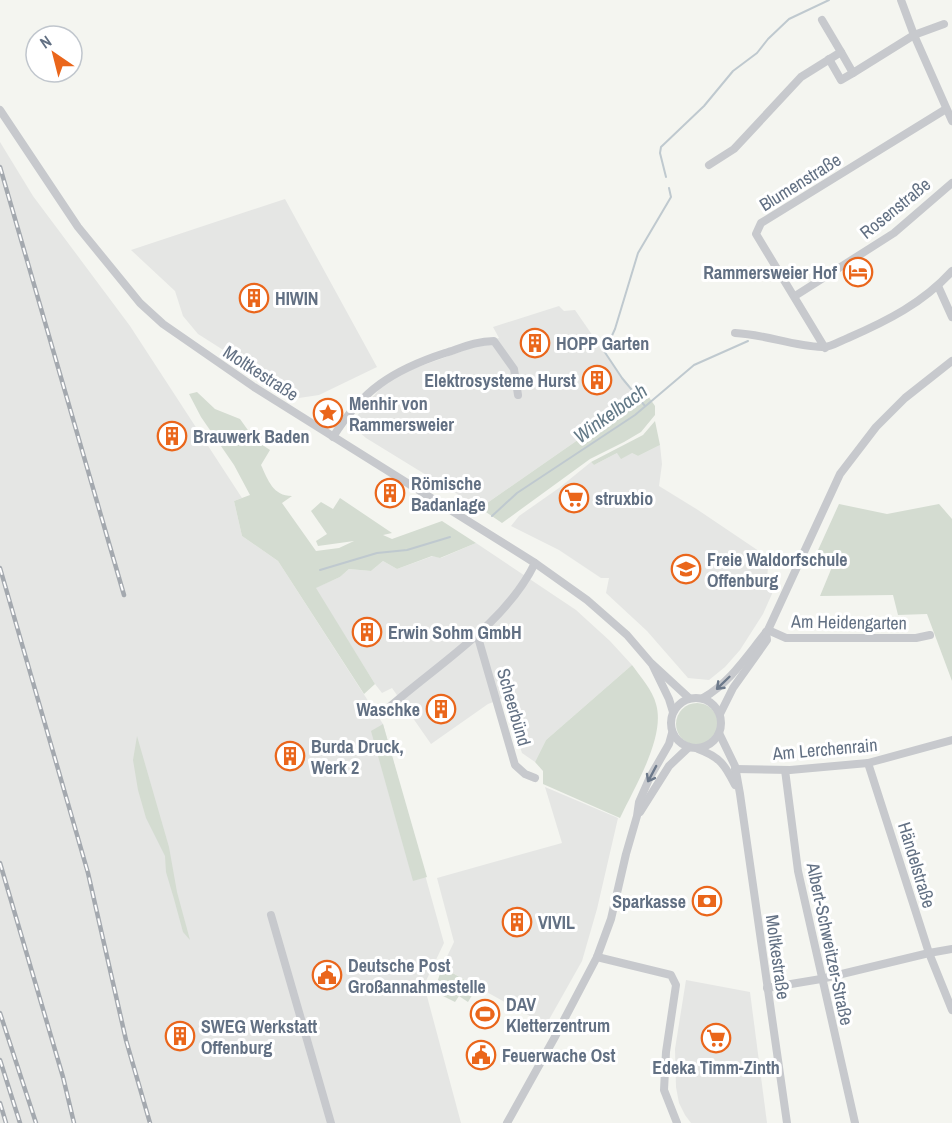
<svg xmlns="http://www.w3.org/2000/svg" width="952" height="1123" font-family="'Archivo Narrow',sans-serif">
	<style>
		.built { fill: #e5e6e4 }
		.green { fill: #d4dcd1 }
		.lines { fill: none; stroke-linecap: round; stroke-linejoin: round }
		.stream { stroke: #bfc9cf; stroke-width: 2 }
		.minor { stroke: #c7c9cd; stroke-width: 8 }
		.rail-casing { stroke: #a4a9af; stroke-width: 4.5 }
		.rail { stroke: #fff; stroke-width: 2; stroke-dasharray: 7; stroke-linecap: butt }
		.oneway { stroke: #6c798a }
		.labels { text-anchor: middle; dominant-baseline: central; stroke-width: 6; stroke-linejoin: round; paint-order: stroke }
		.street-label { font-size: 18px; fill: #627083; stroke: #fff }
		.poi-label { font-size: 18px; font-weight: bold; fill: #627083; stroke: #fff; text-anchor: start }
		.water-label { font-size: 20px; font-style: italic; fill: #637987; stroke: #fff }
	</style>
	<rect width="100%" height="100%" fill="#f4f5f0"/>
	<g class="built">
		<polygon points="0,142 33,196 130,326 242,498 234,501 242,536 278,561 383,724 444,943 424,985 461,1123 0,1123"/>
		<polygon points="285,199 377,367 319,395 299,398 198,334 183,316 175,291 131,250"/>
		<polygon points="559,306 564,311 575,310 635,397 628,405 480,508 366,438 350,424 382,386 407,371 499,338 493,327"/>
		<polygon points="660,445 662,464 659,486 698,510 769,558 767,578 775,587 763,614 740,650 725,667 709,680 688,678 647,631 606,593 609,578 601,578 559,550 511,526 519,516 559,488 591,462 594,465 617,453 632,453 638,456"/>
		<polygon points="476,543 576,610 610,641 632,665 546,740 535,762 522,753 504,698 488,704 431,744 392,688 382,693 375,684 315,588 340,577 349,569 371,571 383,561 397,569 433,556 441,558"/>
		<polygon points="545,787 618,818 597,909 582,961 546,1025 442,967 454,942 437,878 562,843"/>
		<polygon points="686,980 750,992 767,1123 691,1123 685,1115 679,1103 676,1087 675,1049"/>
	</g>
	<g class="green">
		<polygon points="642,387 655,406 655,415 641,432 624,442 590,459 502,523 480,508 628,405"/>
		<path d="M197,392L215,409L240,419L255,440L270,450L261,465C268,480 273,496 292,496L282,503L316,551L339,548L354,541L318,546L316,541L327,534L311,511L321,502L333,509L340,498L392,533L383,535L392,539L442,521L476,543L440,558L432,556L397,569L383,561L371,571L349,569L340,577L316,588L375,684L364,694L278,561L242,536L234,501L250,495L234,465L201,417L189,394Z"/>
		<polygon points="655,421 660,445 638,456 632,453 621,459 617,453 594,465 591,462 643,435"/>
		<polygon points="839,504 887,514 939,504 952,519 952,681 927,614 898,615 893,595 820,596 832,567 814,559"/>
		<path d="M632,665C640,676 653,691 656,704C666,737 634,788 620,818L543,784V771L535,762L546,740Z"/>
		<circle cx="697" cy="724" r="21"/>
		<polygon points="383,724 427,877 413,881 371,731"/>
		<polygon points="137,736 169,847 177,892 190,940 183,932 174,899 166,872 165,856 146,818 138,790 133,760"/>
		<polygon points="442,967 477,987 468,1002 459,996 455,1002 437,993 437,983"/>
	</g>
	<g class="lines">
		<g class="stream">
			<polyline points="666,177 660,153 661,147 704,106 733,71 757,53 768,39 789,19 829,0"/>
			<polyline points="609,342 615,329 638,253 671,197 669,188"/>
			<polyline points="604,351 622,378 645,406"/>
			<polyline points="492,516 517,493 635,415 694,365 748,341"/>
			<polyline points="320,570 377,553 407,550 450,537"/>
		</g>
		<g class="minor">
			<polyline points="901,0 914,35 952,121"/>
			<polyline points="822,20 841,52"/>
			<polyline points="829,59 841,80 853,73"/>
			<polyline points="0,110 78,227 140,303 163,324 254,387 535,563 587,600 627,635 651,663 689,698"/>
			<polyline points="709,165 734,149 801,77 841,52 853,73 914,35 944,24"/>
			<polyline points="938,286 952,317"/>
			<polyline points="795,296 894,233 952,183"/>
			<path d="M735,333C764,334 792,346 822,347C830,348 840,341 848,338C887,321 923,303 952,271"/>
			<polyline points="825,348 756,234 761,223 946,109"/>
			<path d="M333,437C362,390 393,370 445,353C461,348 476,341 494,341L514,369L518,395"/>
			<polyline points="768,630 786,638 916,638 930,635"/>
			<polyline points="477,634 515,765 525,774 535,778"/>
			<polyline points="653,666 669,699 673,712"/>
			<circle cx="696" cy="723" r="25"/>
			<path d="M703,698C731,682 748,654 768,630L840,474L876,427L905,398L952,361"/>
			<path d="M385,711C435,666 505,625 535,563"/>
			<polyline points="720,714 733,688 767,640 766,632"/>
			<polyline points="719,733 735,766 740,794 787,1123"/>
			<path d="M698,749C720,757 725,765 735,785"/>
			<polyline points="868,763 929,953 952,1010"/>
			<polyline points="735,769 790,770 868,763 952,740"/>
			<polyline points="785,770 798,871 855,1123"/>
			<polyline points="640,812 669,766 689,747"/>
			<polyline points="271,915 331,1123"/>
			<polyline points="597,957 671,975 676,985 666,1052 664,1090 677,1123"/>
			<polyline points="767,988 821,979 929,953 952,949"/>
			<polyline points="507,1123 556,1035 597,957 611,919 626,854 637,816 639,802 650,777 669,744 672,733"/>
		</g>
		<g class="rail-casing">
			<g id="rail">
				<polyline points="0,167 124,595"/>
				<polyline points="0,568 88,873 126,1040 150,1123"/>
				<polyline points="0,863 63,1077 74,1123"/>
				<polyline points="0,1013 36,1123"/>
				<polyline points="0,1060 20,1123"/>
				<polyline points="0,1103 6,1123"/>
			</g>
		</g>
		<use href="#rail" class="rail"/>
	</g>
	<defs><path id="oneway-shaft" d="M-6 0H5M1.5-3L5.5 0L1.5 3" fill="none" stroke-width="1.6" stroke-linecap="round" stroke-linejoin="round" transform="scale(1.5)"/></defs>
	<g class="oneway">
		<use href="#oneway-shaft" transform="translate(723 683) rotate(136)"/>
		<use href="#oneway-shaft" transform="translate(652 774) rotate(118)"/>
	</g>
	<defs>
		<g id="hotel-ring" transform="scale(1.5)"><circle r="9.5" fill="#fff" stroke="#ea661b" stroke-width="1.5"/><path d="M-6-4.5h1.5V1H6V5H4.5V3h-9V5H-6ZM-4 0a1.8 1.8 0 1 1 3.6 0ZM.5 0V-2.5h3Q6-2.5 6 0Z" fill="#ea661b"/></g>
		<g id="building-ring" transform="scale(1.5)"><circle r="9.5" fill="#fff" stroke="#ea661b" stroke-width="1.5"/><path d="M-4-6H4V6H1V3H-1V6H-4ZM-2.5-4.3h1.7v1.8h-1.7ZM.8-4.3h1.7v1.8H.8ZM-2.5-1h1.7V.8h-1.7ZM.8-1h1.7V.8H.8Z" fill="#ea661b"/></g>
		<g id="sight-ring" transform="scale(1.5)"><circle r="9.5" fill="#fff" stroke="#ea661b" stroke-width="1.5"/><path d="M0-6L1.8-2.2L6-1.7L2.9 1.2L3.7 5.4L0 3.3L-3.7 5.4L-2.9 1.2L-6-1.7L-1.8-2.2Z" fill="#ea661b"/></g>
		<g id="supermarket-ring" transform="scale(1.5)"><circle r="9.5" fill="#fff" stroke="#ea661b" stroke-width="1.5"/><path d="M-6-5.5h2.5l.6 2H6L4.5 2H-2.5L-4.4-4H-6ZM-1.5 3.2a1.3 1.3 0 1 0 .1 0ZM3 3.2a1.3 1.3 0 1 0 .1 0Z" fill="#ea661b"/></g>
		<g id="school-ring" transform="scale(1.5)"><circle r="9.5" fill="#fff" stroke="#ea661b" stroke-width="1.5"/><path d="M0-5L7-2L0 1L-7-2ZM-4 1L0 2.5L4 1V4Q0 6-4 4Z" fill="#ea661b"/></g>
		<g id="bank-ring" transform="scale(1.5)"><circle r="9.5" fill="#fff" stroke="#ea661b" stroke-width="1.5"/><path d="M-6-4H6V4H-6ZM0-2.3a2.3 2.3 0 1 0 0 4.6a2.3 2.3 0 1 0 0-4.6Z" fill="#ea661b"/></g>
		<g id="civic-ring" transform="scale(1.5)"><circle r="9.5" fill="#fff" stroke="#ea661b" stroke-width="1.5"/><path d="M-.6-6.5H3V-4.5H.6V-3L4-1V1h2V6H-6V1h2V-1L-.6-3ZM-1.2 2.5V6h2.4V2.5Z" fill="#ea661b"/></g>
		<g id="stadium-ring" transform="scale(1.5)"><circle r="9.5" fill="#fff" stroke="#ea661b" stroke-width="1.5"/><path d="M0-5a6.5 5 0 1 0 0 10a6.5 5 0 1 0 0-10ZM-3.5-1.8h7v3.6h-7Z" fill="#ea661b"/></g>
	</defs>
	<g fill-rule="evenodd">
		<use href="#hotel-ring" x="858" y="272"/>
		<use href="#building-ring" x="254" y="298"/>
		<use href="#building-ring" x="535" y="343"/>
		<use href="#building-ring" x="597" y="380"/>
		<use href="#sight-ring" x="328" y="413"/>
		<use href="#building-ring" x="172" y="436"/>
		<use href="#building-ring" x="390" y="493"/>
		<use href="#supermarket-ring" x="574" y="498"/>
		<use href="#school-ring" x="686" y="569"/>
		<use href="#building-ring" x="367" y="632"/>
		<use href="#building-ring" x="441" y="709"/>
		<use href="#building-ring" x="290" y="756"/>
		<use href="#bank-ring" x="707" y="901"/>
		<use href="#building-ring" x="517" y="922"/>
		<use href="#civic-ring" x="327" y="975"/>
		<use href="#stadium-ring" x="485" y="1014"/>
		<use href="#building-ring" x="180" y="1036"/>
		<use href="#supermarket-ring" x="716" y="1038"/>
		<use href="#civic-ring" x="481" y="1055"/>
	</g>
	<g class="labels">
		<g class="street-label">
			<text transform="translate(800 182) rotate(-32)">Blumenstraße</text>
			<text transform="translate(895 208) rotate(-39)">Rosenstraße</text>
			<text transform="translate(261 373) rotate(33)">Moltkestraße</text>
			<text transform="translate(849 622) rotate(1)">Am Heidengarten</text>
			<text transform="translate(514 707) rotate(74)">Scheerbünd</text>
			<text transform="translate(825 749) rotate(-5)">Am Lerchenrain</text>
			<text transform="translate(917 865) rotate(73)">Händelstraße</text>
			<text transform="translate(830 944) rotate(78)">Albert-Schweitzer-Straße</text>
			<text transform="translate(778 957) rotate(82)">Moltkestraße</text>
		</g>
		<g class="poi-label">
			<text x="837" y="272" text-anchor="end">Rammersweier Hof</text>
			<text x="275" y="298">HIWIN</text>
			<text x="556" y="343">HOPP Garten</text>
			<text x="576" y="380" text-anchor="end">Elektrosysteme Hurst</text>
			<text x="349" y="403">Menhir von<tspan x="349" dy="21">Rammersweier</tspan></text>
			<text x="193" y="436">Brauwerk Baden</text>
			<text x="411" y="483">Römische<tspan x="411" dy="21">Badanlage</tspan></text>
			<text x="595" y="498">struxbio</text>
			<text x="707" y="559">Freie Waldorfschule<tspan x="707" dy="21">Offenburg</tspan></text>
			<text x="388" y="632">Erwin Sohm GmbH</text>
			<text x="420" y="709" text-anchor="end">Waschke</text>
			<text x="311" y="746">Burda Druck,<tspan x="311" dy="21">Werk 2</tspan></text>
			<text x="686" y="901" text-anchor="end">Sparkasse</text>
			<text x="538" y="922">VIVIL</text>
			<text x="348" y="965">Deutsche Post<tspan x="348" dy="21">Großannahmestelle</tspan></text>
			<text x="506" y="1004">DAV<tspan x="506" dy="21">Kletterzentrum</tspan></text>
			<text x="201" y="1026">SWEG Werkstatt<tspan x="201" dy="21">Offenburg</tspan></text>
			<text x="502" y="1055">Feuerwache Ost</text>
			<text x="716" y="1067" text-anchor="middle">Edeka Timm-Zinth</text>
		</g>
		<g class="water-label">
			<text transform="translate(610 413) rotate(-36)">Winkelbach</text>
		</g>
	</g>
	<g transform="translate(54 54) rotate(325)"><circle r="28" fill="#ffffff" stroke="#c0c6cd" stroke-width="1.5"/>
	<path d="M0-4.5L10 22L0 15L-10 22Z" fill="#ea661b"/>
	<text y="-9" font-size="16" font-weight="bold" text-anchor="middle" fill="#627083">N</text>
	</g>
</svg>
